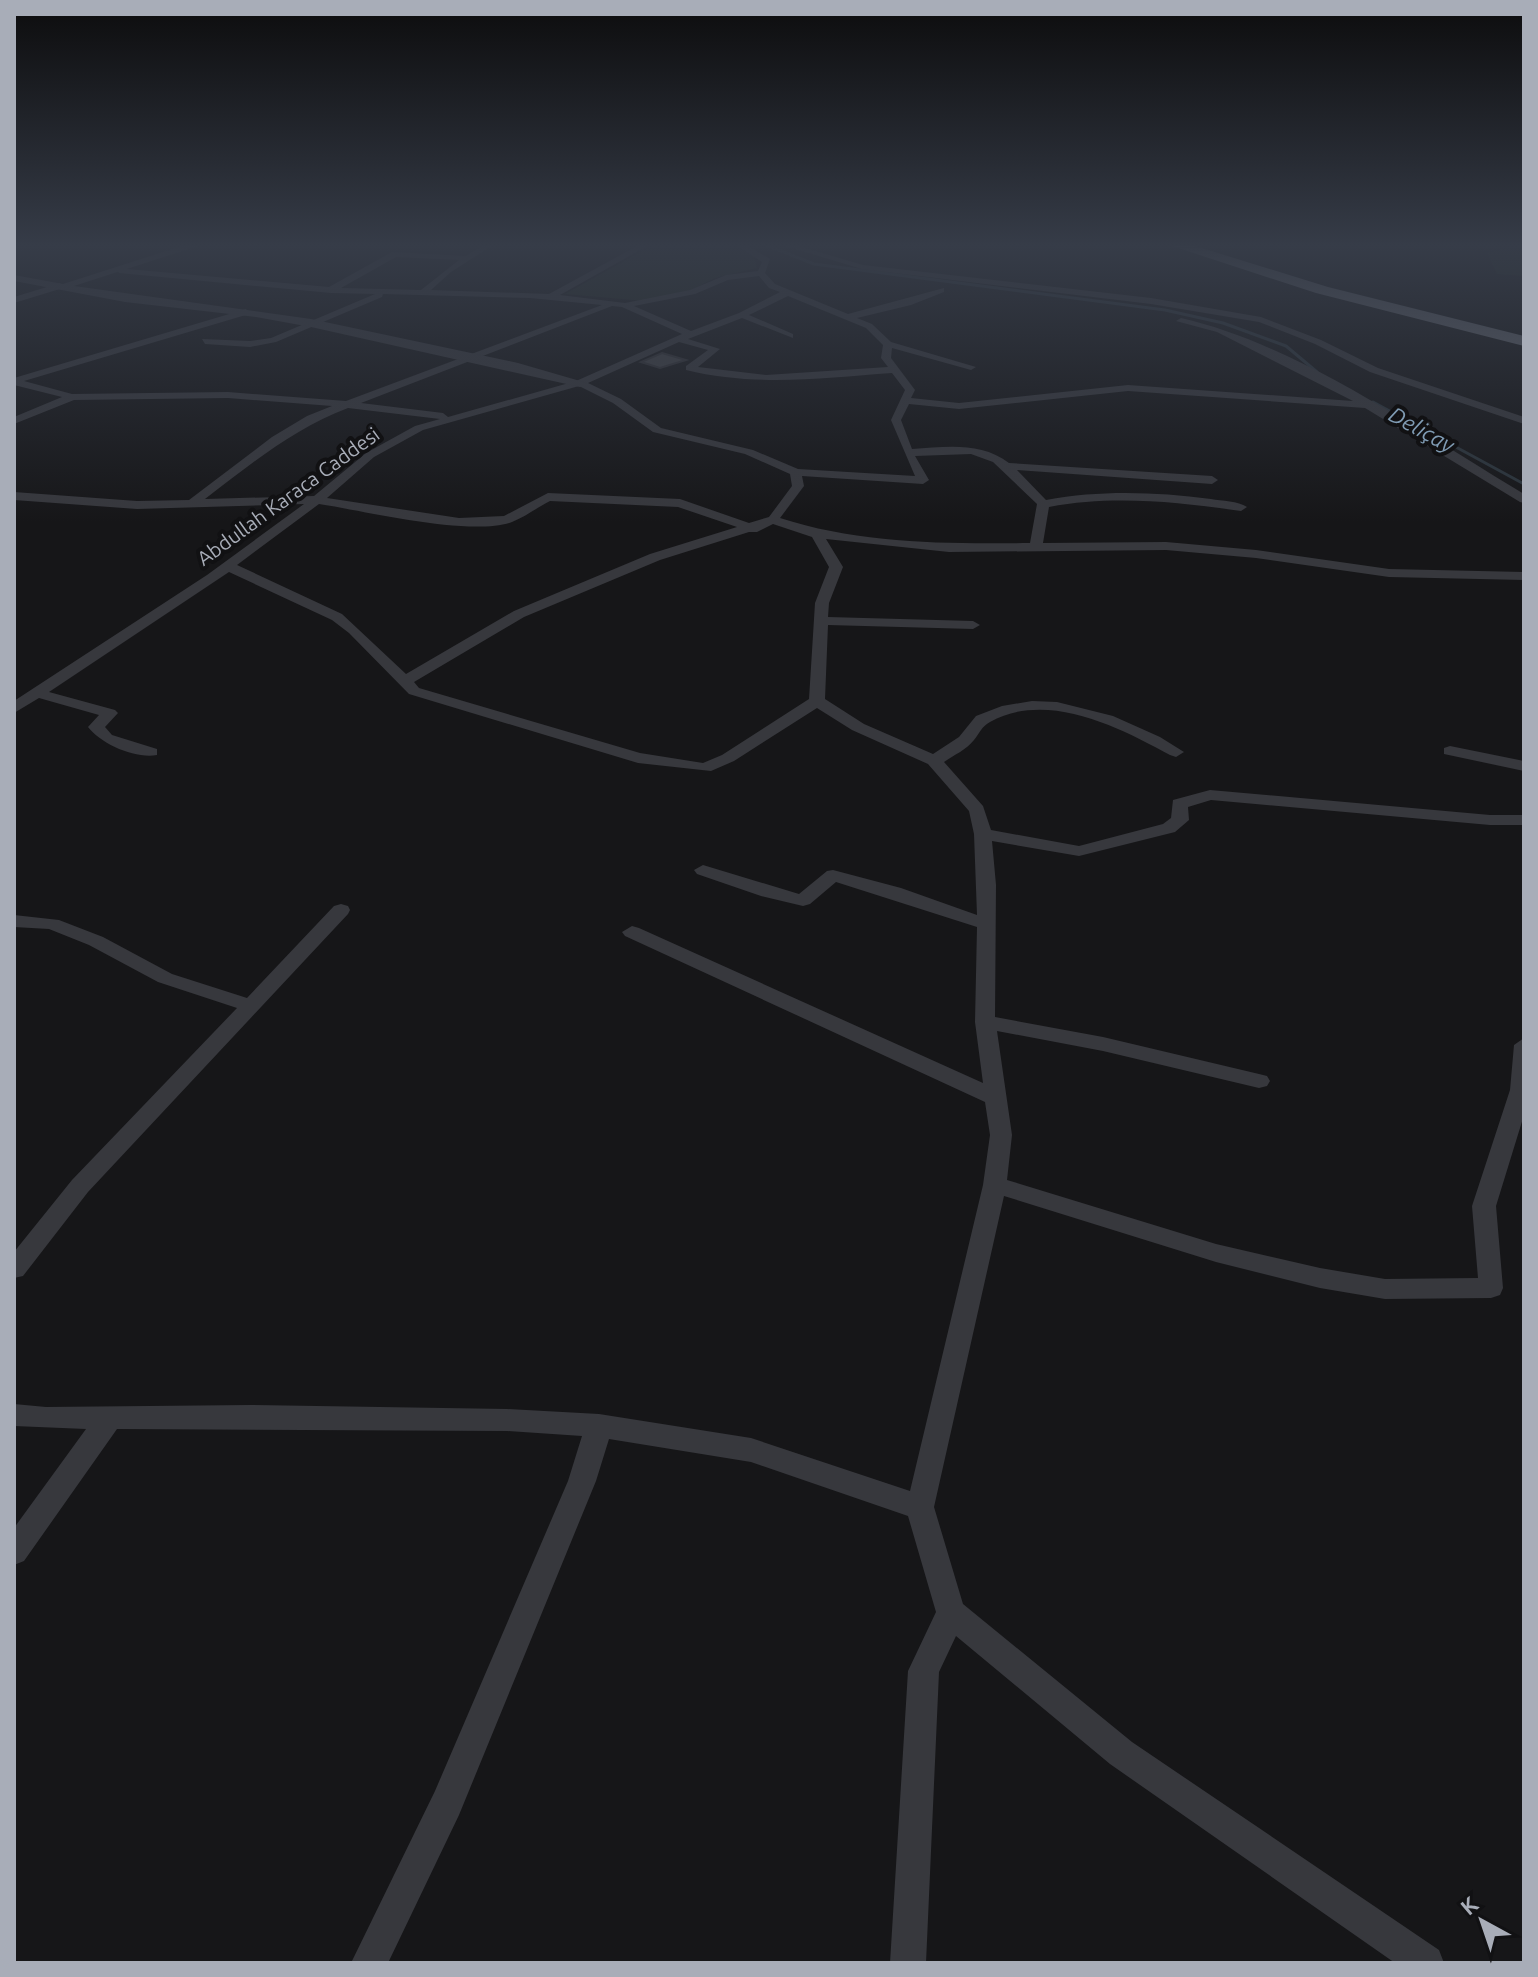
<svg xmlns="http://www.w3.org/2000/svg" width="1538" height="1977" font-family="Ubuntu,sans-serif">
	<style>
		.green { fill: #1e261f }
		.lines { fill: none; stroke-linecap: round; stroke-linejoin: round }
		.stream { stroke: #2c353c; stroke-width: 3 }
		.building { fill: #404145; stroke: #303034; stroke-width: 2 }
		.minor { fill: #37383d; fill-rule: evenodd }
		.tertiary { fill: #37383d; fill-rule: evenodd }
		.motorway { fill: #63666e; fill-rule: evenodd }
		.labels { text-anchor: middle; dominant-baseline: central; stroke-width: 8; stroke-linejoin: round; paint-order: stroke }
		.far-street-label { font-size: 20px; fill: #a8adb8; stroke: #111113 }
		.far-water-label { font-size: 22px; font-style: italic; fill: #7f9bb3; stroke: #111113 }
	</style>
	<rect width="100%" height="100%" fill="#161618"/>
	<g class="green">
		<polygon points="653,245 728,245 753,254 757,268 715,278 689,291 644,301 565,294"/>
		<polygon points="1517,245 1524,245 1524,276 1497,274 1487,253"/>
	</g>
	<g class="lines">
		<g class="stream">
			<polyline points="766,245 814,264 1165,310 1223,323 1286,346 1317,372"/>
			<polyline points="1373,402 1524,484"/>
		</g>
	</g>
	<polygon class="building" points="662,353 686,360 660,368 641,362"/>
	<g class="lines">
		<g class="minor">
			<path d="M483,245H493L451,272L431,290L549,294L639,245H649L560,295L625,303L690,290L726,275L758,271L762,262L736,245H746L770,259L765,273L775,284L848,314L944,288V292L911,305L857,318L872,324L891,342L976,367L971,370L892,348L891,358L915,390L911,398L959,403L1128,385L1353,401L1217,332L1176,321L1181,318C1299,345 1420,432 1524,494V503L1520,502L1365,408L1128,391L959,409L909,404L901,420L912,449C945,447 980,441 1009,463L1212,476L1218,480L1212,484L1017,470L1046,500C1101,490 1155,492 1211,499C1222,501 1238,501 1247,507L1241,511C1176,502 1114,495 1049,507L1043,543L1166,542L1256,550L1389,569L1524,572V580L1389,577L1256,558L1166,550L949,552L826,539L843,567L829,603L828,617L973,621L980,625L973,629L828,625L825,699L864,724L933,754L959,737L976,716L1002,706L1032,701L1057,702L1113,716L1160,737L1184,752L1176,757L1170,755C1119,727 1047,690 990,722C982,726 979,734 974,740C966,750 954,755 944,762L983,806L991,830L1079,846L1163,824L1171,818L1173,800L1210,790L1490,815H1524V825H1490L1211,800L1188,807L1189,820L1175,832L1079,856L992,841L996,885L995,1017L1103,1037L1259,1074L1267,1076L1270,1081L1267,1086L1259,1088L1103,1051L997,1031L1012,1135L1007,1180L1216,1244L1320,1268L1385,1279L1478,1278L1472,1206L1510,1090L1514,1045L1524,1038V1115L1496,1206L1503,1288L1500,1295L1491,1298L1385,1299L1320,1288L1216,1262L1004,1196L934,1507L963,1604L1132,1742L1439,1950L1444,1963H1395L1110,1764L956,1636L939,1672L926,1963H890L908,1671L936,1612L908,1516L751,1462L609,1439L596,1481L459,1815L388,1963H351L435,1791L568,1481L582,1436L507,1431L117,1429L24,1561L14,1565V1528L86,1429L14,1426V1404L46,1407L250,1405L507,1409L599,1414L751,1438L910,1491L983,1185L990,1135L985,1102L625,936L622,932L632,926L639,928L983,1083L975,1022L977,927L836,882L810,904L803,906L761,896L697,874L694,870L703,865L799,894L827,871L833,870L901,888L977,915L974,834L969,811L928,764L852,730L817,708L734,761L711,771L638,763L409,694L349,633L332,620L229,572L49,692L115,710L118,713L105,727L112,735L157,749V755C135,759 101,744 88,727L99,715L39,698L14,713V701L207,575L304,504L137,509L14,500V492L137,501L189,500L272,437L307,416L332,406L228,398L74,400L14,424V417L62,397L14,385V378L246,309L249,314L24,381L72,394L228,392L346,401L602,305L530,298L383,294L382,297L276,342L250,347L205,344L202,339L250,341L271,338L375,294L331,293L119,273L116,268L329,287L392,252L466,256ZM396,257L459,260L421,290L341,288ZM759,276L769,288L780,292L739,313L691,331L634,306L695,294L728,280ZM788,296L866,328L883,345L881,358L888,367L766,375L698,367L720,349L688,339L742,318L793,338V334L749,315ZM612,306L622,307L682,334L576,381L448,417L443,413L361,403ZM679,342L708,350L686,366V370C755,387 823,378 892,373L905,390L891,420L915,476L798,469L753,450L661,428L621,399L588,383ZM579,386L613,403L653,432L745,454L790,474L792,486L769,517L749,523L680,499L548,493L504,516L459,518L327,498L374,457L423,430ZM348,408L440,419L415,426L366,453L314,496L205,499C251,464 293,429 348,408ZM971,454L993,462L1037,504L1030,543C947,544 860,544 780,518L804,486L802,476L923,484L929,480L915,456ZM550,501L678,507L737,527L650,554L514,611L406,674L342,614L237,565L319,504C366,511 469,537 512,522C525,517 538,507 550,501ZM773,524L812,537L829,567L815,603L809,699L722,755L703,763L640,753L419,688L414,682L524,617L660,560L749,532H757Z"/>
			<polygon points="782,245 795,245 863,265 1151,298 1261,317 1321,340 1378,368 1524,417 1524,424 1370,372 1315,344 1259,322 1151,304 862,269"/>
			<polygon points="60,283 63,288 14,303 14,297"/>
			<polygon points="1450,746 1524,761 1524,771 1444,754 1444,748"/>
			<polygon points="341,904 348,906 350,910 348,914 88,1192 23,1276 14,1278 14,1252 72,1180 237,1008 158,982 89,945 49,929 14,927 14,915 59,920 103,937 172,974 247,998 334,906"/>
		</g>
		<polygon class="tertiary" points="185,245 201,245 74,286 311,319 518,363 587,383 580,387 311,327 256,317 125,302 14,281 14,275 63,284"/>
		<polygon class="motorway" points="1169,245 1192,245 1328,287 1524,336 1524,346 1316,293"/>
	</g>
	<linearGradient id="sky" x2="0" y2="1"><stop stop-color="#0c0c0d"/><stop offset="0.47" stop-color="#363c48"/><stop offset="1" stop-color="#363c48" stop-opacity="0"/></linearGradient>
	<rect width="1538" height="522" fill="url(#sky)"/>
	<g class="labels">
		<g class="far-street-label">
			<text transform="translate(288 496) rotate(-36)">Abdullah Karaca Caddesi</text>
		</g>
		<g class="far-water-label">
			<text transform="translate(1422 429) rotate(29)">Deliçay</text>
		</g>
	</g>
	<rect width="1538" height="1977" fill="none" stroke="#a8adb8" stroke-width="32"/>
	<g transform="translate(1482 1921) rotate(320)" stroke="#111113" stroke-width="6" paint-order="stroke">
	<path d="M0-6L14 30L0 20L-14 30Z" fill="#a8adb8"/>
	<text y="-12" font-size="22" font-weight="bold" text-anchor="middle" fill="#a8adb8">K</text>
	</g>
</svg>
